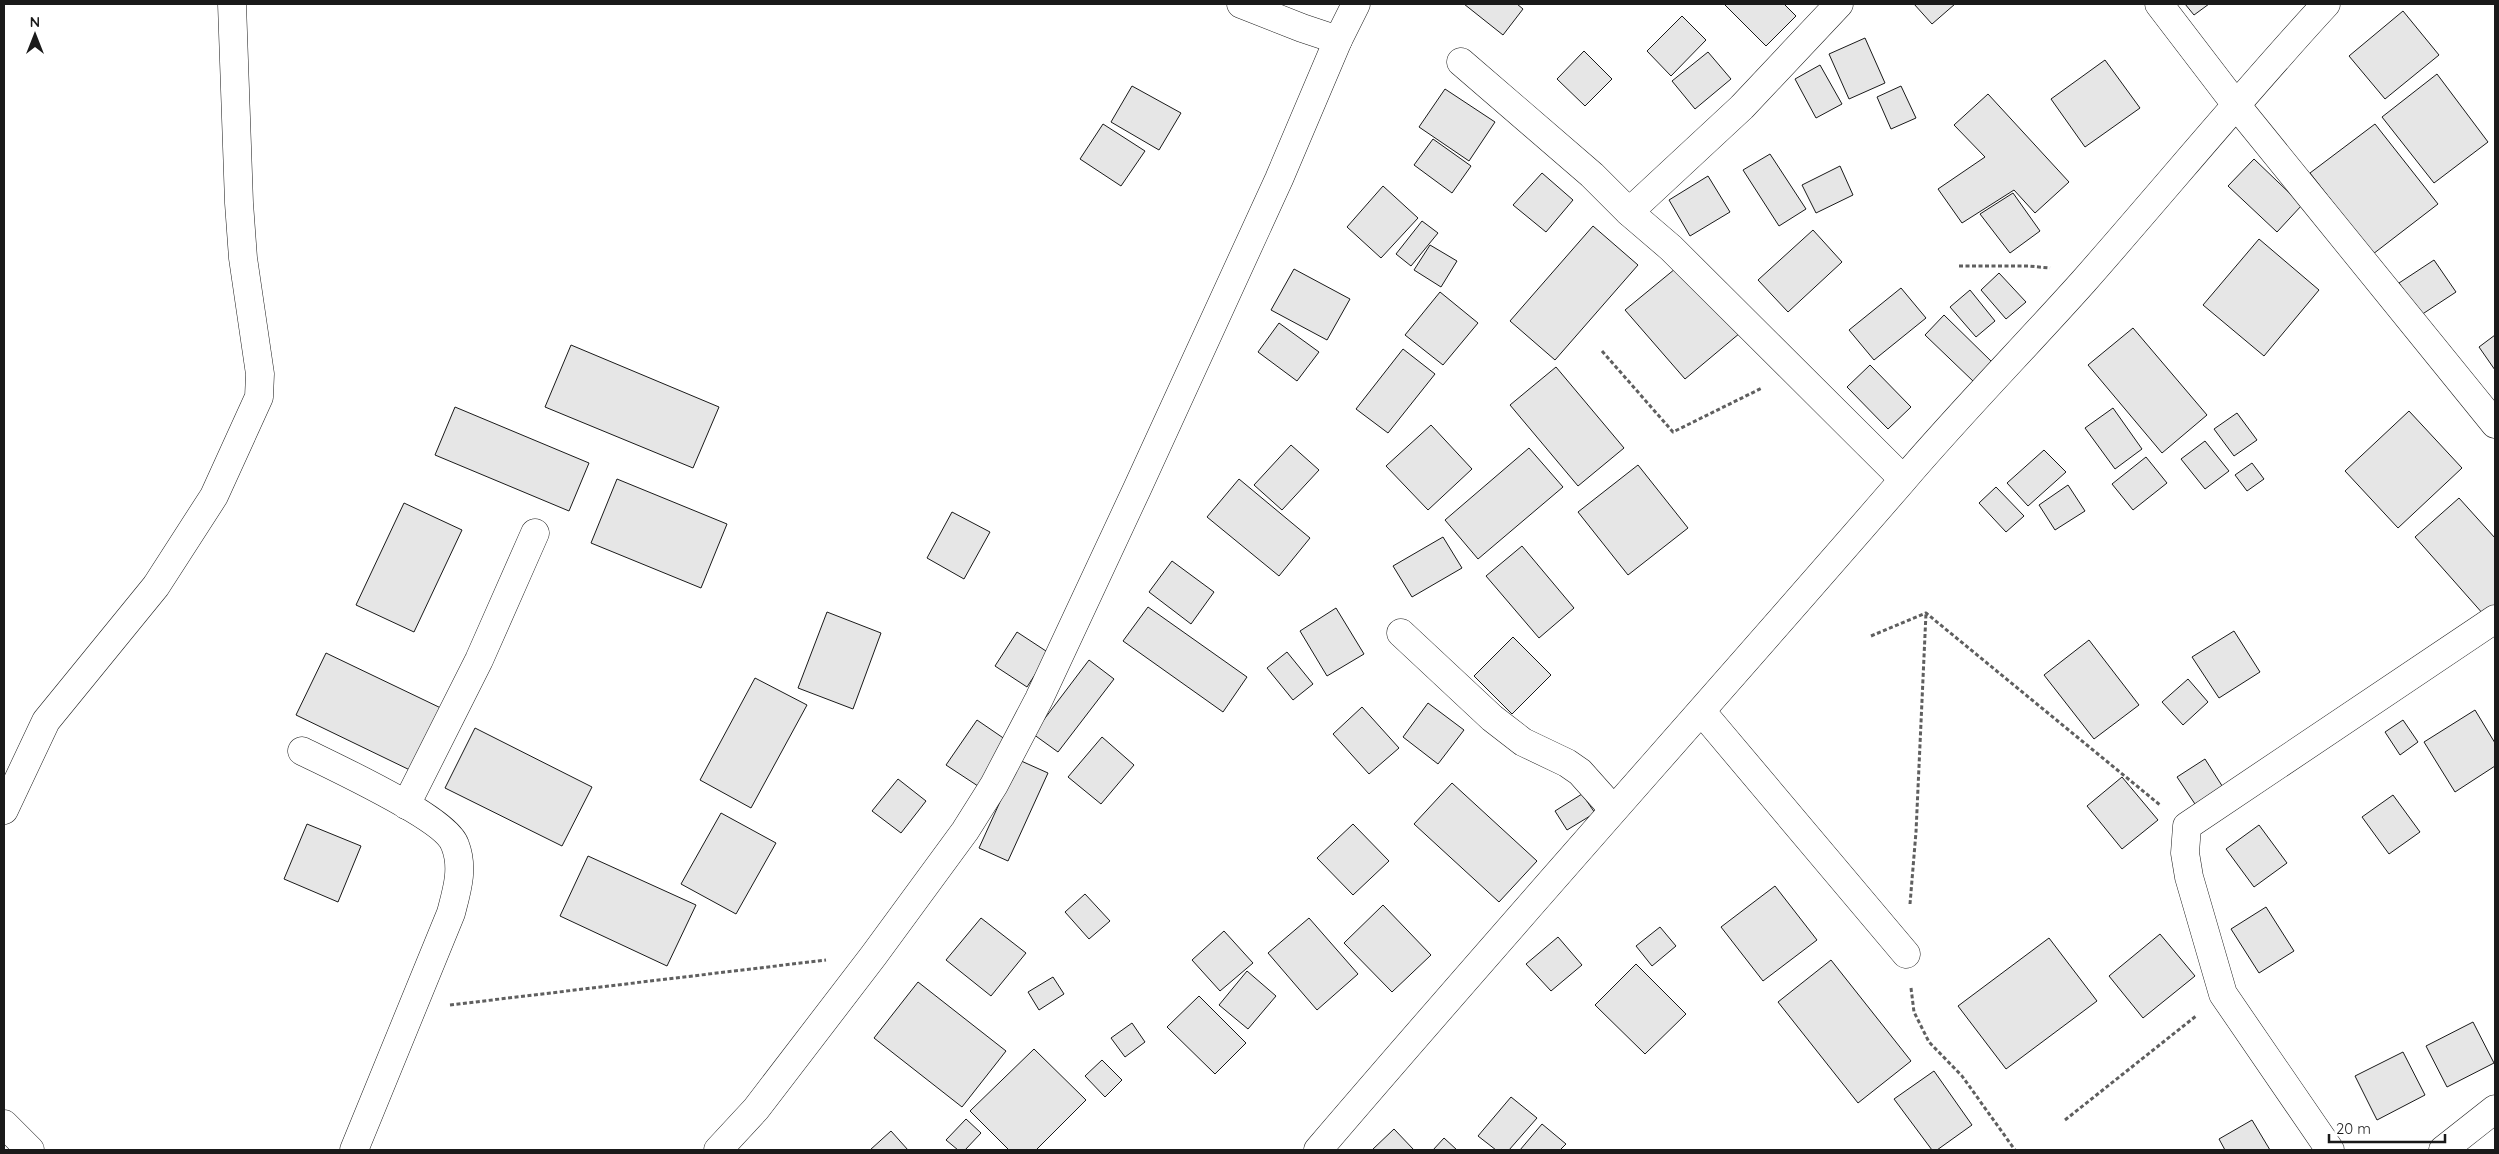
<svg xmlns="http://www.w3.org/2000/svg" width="2499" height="1154" font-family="Quicksand,sans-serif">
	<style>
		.building { fill: #e6e6e6; stroke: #1a1a1a }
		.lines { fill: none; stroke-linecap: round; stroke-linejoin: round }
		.minor-casing { stroke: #1a1a1a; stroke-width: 29 }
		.path { stroke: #5f5f5f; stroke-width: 3; stroke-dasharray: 4 2.5; stroke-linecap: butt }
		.minor { stroke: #fff; stroke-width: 28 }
	</style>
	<rect width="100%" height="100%" fill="#fff"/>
	<g class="building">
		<polygon points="1464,4 1517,4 1523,9 1503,35"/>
		<polygon points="1724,4 1784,4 1796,16 1766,46"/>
		<polygon points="1914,4 1955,4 1932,24"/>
		<polygon points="2185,4 2209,4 2194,15"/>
		<polygon points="2403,11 2439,55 2385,99 2349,56"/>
		<polygon points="1682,16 1706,40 1671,76 1647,51"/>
		<polygon points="1865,38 1885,83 1849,99 1829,54"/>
		<polygon points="1584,51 1612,79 1585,106 1557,79"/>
		<polygon points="1708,52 1731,79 1695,109 1672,81"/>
		<polygon points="2105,60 2140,108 2085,147 2051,99"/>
		<polygon points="1820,65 1842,104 1816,118 1795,79"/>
		<polygon points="2437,74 2488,142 2434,183 2382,117"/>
		<polygon points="1132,86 1181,113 1159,150 1111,122"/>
		<polygon points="1901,86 1916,118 1891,129 1877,97"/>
		<polygon points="1445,89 1495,122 1469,161 1419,127"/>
		<polygon points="1988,94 2069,182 2035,213 2014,190 1962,223 1938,189 1985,157 1954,125"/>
		<polygon points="1103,124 1145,151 1121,186 1080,159"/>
		<polygon points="2375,124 2438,204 2373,254 2310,173"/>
		<polygon points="1433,139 1471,166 1452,193 1414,165"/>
		<polygon points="1770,154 1806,209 1779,226 1743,170"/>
		<polygon points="2254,159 2302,205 2277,232 2228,186"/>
		<polygon points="1840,166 1853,195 1816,213 1802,185"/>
		<polygon points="1542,173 1573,200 1546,232 1513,205"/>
		<polygon points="1708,176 1730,212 1690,236 1669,200"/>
		<polygon points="1383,186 1418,218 1381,258 1347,227"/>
		<polygon points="2013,193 2040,231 2010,253 1980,214"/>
		<polygon points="1422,221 1438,233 1411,266 1396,254"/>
		<polygon points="1593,226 1638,265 1555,360 1510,321"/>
		<polygon points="1813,230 1842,262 1788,312 1758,280"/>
		<polygon points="2259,239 2319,290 2264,356 2203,305"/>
		<polygon points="1430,245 1457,261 1441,287 1414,270"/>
		<polygon points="2434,260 2456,292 2421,315 2399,283"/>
		<polygon points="1681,264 1740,333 1685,379 1625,310"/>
		<polygon points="1294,269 1350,299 1327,340 1271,310"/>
		<polygon points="1999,273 2026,302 2006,319 1981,290"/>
		<polygon points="1901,288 1926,318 1874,360 1849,330"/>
		<polygon points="1970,290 1995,321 1976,337 1950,307"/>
		<polygon points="1440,292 1478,323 1443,365 1405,335"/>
		<polygon points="1944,315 1993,363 1974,382 1925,335"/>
		<polygon points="1279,323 1319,352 1297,381 1258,352"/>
		<polygon points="2133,328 2207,415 2162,453 2088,365"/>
		<polygon points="2495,335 2495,370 2479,347"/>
		<polygon points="571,345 719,407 693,468 545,407"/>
		<polygon points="1403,349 1435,374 1388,433 1356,409"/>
		<polygon points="1870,365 1911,407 1888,429 1847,387"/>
		<polygon points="1556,367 1624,448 1578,486 1510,405"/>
		<polygon points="455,407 589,463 569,511 435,455"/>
		<polygon points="2113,408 2142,449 2115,469 2085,428"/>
		<polygon points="2409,411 2462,468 2398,528 2345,471"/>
		<polygon points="2237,413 2257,440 2234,456 2214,429"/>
		<polygon points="1431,425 1472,469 1428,510 1386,466"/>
		<polygon points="2205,441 2229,471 2205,489 2181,459"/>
		<polygon points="1291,445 1319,470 1282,510 1254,485"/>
		<polygon points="1529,448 1563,487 1478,559 1445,520"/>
		<polygon points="2044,450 2066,472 2028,506 2007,483"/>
		<polygon points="2146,457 2167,483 2133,510 2112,484"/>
		<polygon points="2252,463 2264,479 2247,491 2235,475"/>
		<polygon points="1638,465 1688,528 1628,575 1578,512"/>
		<polygon points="617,479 727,524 701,588 591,543"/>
		<polygon points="1239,479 1310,538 1279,576 1207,517"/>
		<polygon points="2068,485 2085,511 2055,530 2039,505"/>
		<polygon points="1996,487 2024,516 2006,532 1979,503"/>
		<polygon points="2459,498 2495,538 2495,605 2484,615 2415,537"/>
		<polygon points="404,503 462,530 414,632 356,605"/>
		<polygon points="952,512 990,532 964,579 927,558"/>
		<polygon points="1443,537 1462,568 1412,597 1393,566"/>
		<polygon points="1522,546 1574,608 1539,638 1486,576"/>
		<polygon points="1172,561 1214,592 1191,624 1149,592"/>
		<polygon points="1148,607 1247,677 1223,712 1123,641"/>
		<polygon points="1336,608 1364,654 1327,676 1300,631"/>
		<polygon points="827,612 881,633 853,709 798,688"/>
		<polygon points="2234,631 2260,672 2219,698 2192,657"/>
		<polygon points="1017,632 1049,653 1027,687 995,666"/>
		<polygon points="1513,637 1551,675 1512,714 1474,676"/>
		<polygon points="2089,640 2139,705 2094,739 2044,675"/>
		<polygon points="1287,652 1313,684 1293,700 1267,668"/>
		<polygon points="326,653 445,710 414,772 296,715"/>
		<polygon points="1089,660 1114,679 1058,752 1033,734"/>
		<polygon points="755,678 807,705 751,808 700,780"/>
		<polygon points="2188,679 2208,702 2183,725 2162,702"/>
		<polygon points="1428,703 1464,730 1438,764 1403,737"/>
		<polygon points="1362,707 1399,748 1369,774 1333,734"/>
		<polygon points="2475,710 2495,743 2495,766 2455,792 2424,742"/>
		<polygon points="977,720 1015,746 984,790 946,765"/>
		<polygon points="2403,720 2418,742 2400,755 2385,732"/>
		<polygon points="475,728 592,787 562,846 445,788"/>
		<polygon points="1102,737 1134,765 1101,804 1068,777"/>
		<polygon points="2205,759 2226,792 2199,810 2177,777"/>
		<polygon points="1019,760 1048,773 1008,861 979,848"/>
		<polygon points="2122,777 2158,820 2122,849 2087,806"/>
		<polygon points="898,779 926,801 901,833 872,811"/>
		<polygon points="1452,783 1537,861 1499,902 1414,824"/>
		<polygon points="1582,794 1595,813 1567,830 1555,811"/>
		<polygon points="2393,795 2420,832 2389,854 2362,817"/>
		<polygon points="721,813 776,843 736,914 681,884"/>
		<polygon points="307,824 361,846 338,902 284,879"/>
		<polygon points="1353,824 1389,861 1353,895 1317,858"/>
		<polygon points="2259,825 2287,863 2254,887 2226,849"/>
		<polygon points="588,856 696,905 667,966 560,916"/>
		<polygon points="1775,886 1817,940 1763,981 1721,927"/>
		<polygon points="1085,894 1110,921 1089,939 1065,912"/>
		<polygon points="1383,905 1431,955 1392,992 1344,943"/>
		<polygon points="2266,907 2294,951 2259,973 2231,929"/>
		<polygon points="981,918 1026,953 991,996 946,960"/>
		<polygon points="1309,918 1358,974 1317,1010 1268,953"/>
		<polygon points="1660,927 1676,946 1652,966 1636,946"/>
		<polygon points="1224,931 1253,963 1220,991 1192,960"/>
		<polygon points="2160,934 2195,976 2143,1018 2109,976"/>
		<polygon points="1558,937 1582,965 1551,991 1526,964"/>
		<polygon points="2049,938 2097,1001 2006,1069 1958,1006"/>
		<polygon points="1831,960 1911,1061 1858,1103 1778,1002"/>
		<polygon points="1636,964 1686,1014 1645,1054 1595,1005"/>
		<polygon points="1247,971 1276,996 1248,1029 1219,1005"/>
		<polygon points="1053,977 1064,994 1039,1010 1028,992"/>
		<polygon points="918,982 1006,1051 962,1107 874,1038"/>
		<polygon points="1199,996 1246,1043 1215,1074 1167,1027"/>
		<polygon points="2473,1022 2494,1063 2447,1087 2426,1046"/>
		<polygon points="1132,1023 1145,1042 1125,1057 1111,1038"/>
		<polygon points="1034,1049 1086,1100 1036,1150 1009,1150 970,1111"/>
		<polygon points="2403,1052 2425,1095 2377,1120 2355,1076"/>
		<polygon points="1102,1060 1122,1080 1105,1097 1085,1076"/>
		<polygon points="1934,1071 1972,1125 1937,1150 1932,1150 1894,1099"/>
		<polygon points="1511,1097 1537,1118 1509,1150 1496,1150 1478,1136"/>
		<polygon points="966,1119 981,1133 965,1150 958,1150 946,1140"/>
		<polygon points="2252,1120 2270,1150 2225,1150 2219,1139"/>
		<polygon points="1542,1124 1566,1144 1560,1150 1520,1150"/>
		<polygon points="1394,1129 1414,1150 1372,1150"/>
		<polygon points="891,1131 908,1150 870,1150"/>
		<polygon points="1444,1138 1457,1150 1433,1150"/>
	</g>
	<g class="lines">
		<g class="minor-casing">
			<g id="minor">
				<polyline points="1241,4 1302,28 1338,40"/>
				<polyline points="2159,4 2237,106 2495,424"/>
				<polyline points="1461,62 1592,175 1629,212 1671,248 1903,479"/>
				<polyline points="1629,212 1742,107 1839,4"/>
				<polyline points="1401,633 1492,718 1523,742 1567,763 1580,772 1613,809"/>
				<polyline points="1702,712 1906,954"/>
				<path d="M302,751C332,766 446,818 455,845C464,868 457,890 451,913L354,1150"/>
				<polyline points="406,805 479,660 535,533"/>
				<polyline points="4,810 46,721 156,586 214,496 259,397 260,374 243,258 239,203 232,4"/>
				<polyline points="4,1124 30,1150"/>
				<polyline points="718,1150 756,1109 874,955 965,831 994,785 1039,699 1137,489 1279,179 1338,40 1356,4"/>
				<path d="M1318,1150C1511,924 1709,704 1903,480C1961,412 2024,348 2084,281C2165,189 2243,94 2326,4"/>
				<polyline points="2330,1150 2223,994 2189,877 2185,853 2187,826 2495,619"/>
				<polyline points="2443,1150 2495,1109"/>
			</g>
		</g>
		<g class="path">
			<polyline points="1959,266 2028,266 2050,268"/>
			<polyline points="1602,351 1673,432 1762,388"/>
			<polyline points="1871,636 1926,613 2160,805"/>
			<polyline points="1910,904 1916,832 1926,613"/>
			<polyline points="1911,988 1914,1012 1929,1042 1962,1076 2015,1150"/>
			<polyline points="450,1005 826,960"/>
			<polyline points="2065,1120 2196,1016"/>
		</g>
		<use href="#minor" class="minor"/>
	</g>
	<rect width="2499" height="1154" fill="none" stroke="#1a1a1a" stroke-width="10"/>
	<g transform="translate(35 35)" stroke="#ffffff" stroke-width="4" paint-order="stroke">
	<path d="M0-4L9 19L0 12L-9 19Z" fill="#1a1a1a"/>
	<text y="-8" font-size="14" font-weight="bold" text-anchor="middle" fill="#1a1a1a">N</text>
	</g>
	<path d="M2329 1134v8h116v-8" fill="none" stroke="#1a1a1a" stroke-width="2.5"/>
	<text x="2336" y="1134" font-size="15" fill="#1a1a1a" stroke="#ffffff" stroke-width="4" paint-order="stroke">20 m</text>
</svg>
